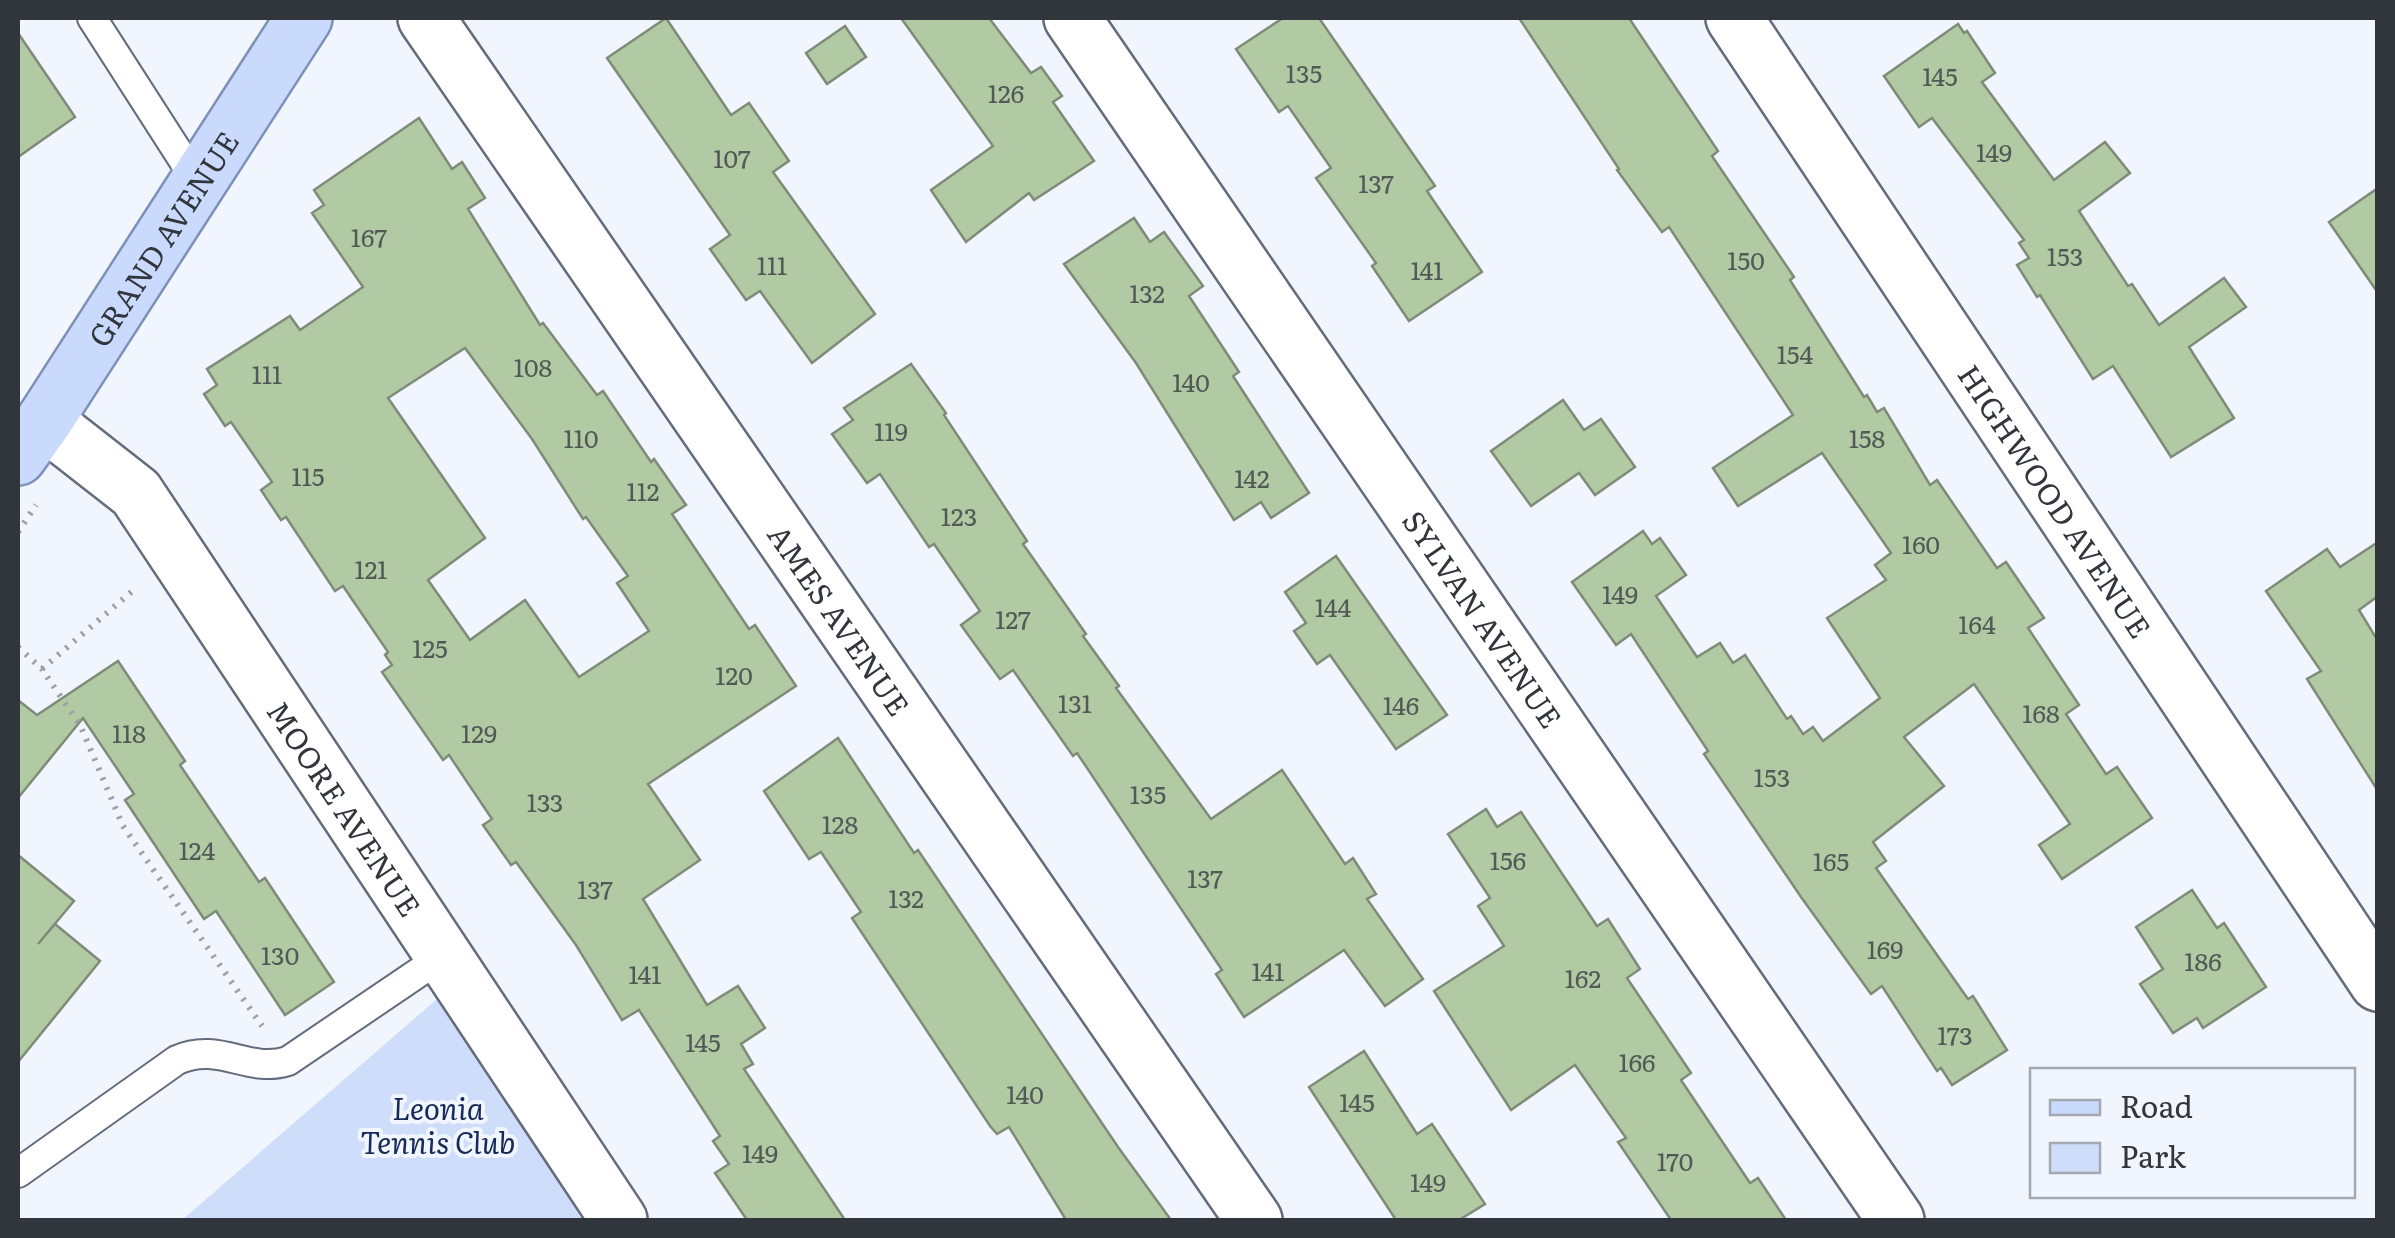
<svg xmlns="http://www.w3.org/2000/svg" width="2395" height="1238" font-family="Literata,serif">
	<style>
		.green { fill: #ceddfa }
		.building { fill: #b2caa3; stroke: #7f8b79; stroke-width: 2.5; fill-rule: evenodd }
		.lines { fill: none; stroke-linecap: round; stroke-linejoin: round }
		.service-casing { stroke: #636b7d; stroke-width: 32 }
		.minor-casing { stroke: #636b7d; stroke-width: 60 }
		.primary-casing { stroke: #7c90b9; stroke-width: 60 }
		.path { stroke: #9ca0a8; stroke-width: 6; stroke-dasharray: 2.5 8; stroke-linecap: butt }
		.service { stroke: #fff; stroke-width: 28 }
		.minor { stroke: #fff; stroke-width: 55 }
		.primary { stroke: #c9dafd; stroke-width: 55 }
		.labels { text-anchor: middle; dominant-baseline: central; stroke-width: 8; stroke-linejoin: round; paint-order: stroke }
		.number-label { font-size: 25px; fill: #515a56 }
		.street-label { font-size: 30px; fill: #31353c; stroke: #f1f5fd }
		.park-label { font-size: 30px; font-style: italic; fill: #172b5b; stroke: #f1f5fd }
	</style>
	<rect width="100%" height="100%" fill="#f1f5fd"/>
	<polygon class="green" points="459,980 619,1220 182,1220"/>
	<g class="building">
		<polygon points="666,18 731,115 749,103 789,161 773,172 875,314 812,363 760,291 746,300 710,249 730,235 607,58"/>
		<polygon points="901,18 989,18 1031,73 1041,67 1062,96 1053,102 1094,161 1034,200 1029,193 966,242 931,190 993,146"/>
		<polygon points="1283,18 1319,18 1435,186 1427,191 1482,272 1409,321 1372,266 1376,263 1316,178 1331,168 1288,106 1279,112 1236,49"/>
		<polygon points="1519,18 1629,18 1718,151 1712,156 1794,277 1790,280 1864,397 1867,395 1877,412 1884,408 1930,485 1937,480 1997,568 2006,562 2044,618 2028,628 2079,705 2066,714 2106,774 2117,767 2152,818 2062,879 2039,845 2070,824 1974,684 1904,737 1944,786 1873,842 1886,861 1876,868 1968,999 1973,996 2007,1050 1952,1085 1941,1068 1937,1071 1882,986 1871,994 1801,897 1704,754 1708,751 1631,634 1616,645 1572,582 1643,531 1652,544 1660,538 1686,575 1656,596 1697,657 1720,643 1733,663 1745,655 1787,719 1791,716 1803,734 1813,727 1823,741 1880,698 1827,618 1886,580 1875,565 1891,553 1822,453 1738,506 1713,468 1793,415 1669,227 1662,232 1617,170 1619,169"/>
		<polygon points="1958,24 1964,33 1967,31 1995,73 1982,82 2054,180 2105,142 2130,173 2079,211 2128,286 2132,284 2159,325 2224,278 2246,307 2189,347 2234,418 2171,457 2113,366 2093,379 2040,295 2037,297 2017,265 2029,258 2019,243 2024,240 1932,118 1919,127 1884,76"/>
		<polygon points="845,26 866,57 827,84 806,53"/>
		<polygon points="18,33 75,117 18,157"/>
		<path d="M419,118L452,169L462,162L485,198L468,209L540,325L543,323L597,395L603,391L651,462L654,459L686,505L672,514L749,629L755,625L796,686L648,784L700,860L643,899L707,1005L738,986L765,1028L741,1044L753,1064L744,1069L845,1220H747L715,1173L729,1164L713,1141L720,1136L639,1010L622,1020L576,945L516,862L511,865L483,825L492,819L449,755L443,760L382,672L392,665L385,655L388,652L343,586L335,591L286,517L281,520L261,490L272,482L231,422L225,426L204,394L217,385L207,369L290,316L300,330L363,287L312,213L324,205L314,190ZM465,348L532,439L583,519L586,517L628,576L617,583L649,631L579,677L525,600L470,640L428,580L485,538L388,398Z"/>
		<polygon points="2378,188 2378,293 2329,222"/>
		<polygon points="1134,218 1150,242 1164,232 1203,286 1189,296 1239,372 1233,376 1309,493 1271,518 1261,502 1234,520 1136,363 1064,264"/>
		<polygon points="911,364 946,413 944,415 1027,541 1023,544 1086,634 1083,636 1119,686 1116,688 1211,819 1282,770 1345,864 1353,858 1376,894 1367,899 1423,979 1385,1006 1344,950 1244,1017 1216,974 1222,970 1077,753 1073,756 1013,670 1000,679 961,625 980,611 934,544 929,547 880,474 867,483 832,434 853,420 844,408"/>
		<polygon points="1563,400 1584,430 1601,419 1635,467 1595,495 1579,473 1531,506 1491,451"/>
		<polygon points="2378,542 2378,596 2359,610 2378,641 2378,791 2307,679 2321,671 2266,591 2327,549 2340,567"/>
		<polygon points="1336,556 1447,715 1396,749 1330,655 1317,664 1294,631 1306,623 1285,592"/>
		<polygon points="118,661 185,761 180,765 259,882 265,878 334,982 285,1015 216,911 204,919 125,800 134,794 83,718 18,798 18,700 37,715"/>
		<polygon points="838,738 914,853 918,850 1118,1147 1171,1220 1066,1220 1009,1127 997,1134 990,1126 852,918 861,912 821,852 809,859 764,791"/>
		<polygon points="1486,809 1497,827 1521,812 1597,926 1608,919 1640,969 1627,978 1691,1073 1681,1080 1750,1183 1758,1178 1786,1220 1671,1220 1618,1142 1626,1138 1575,1065 1511,1110 1434,991 1504,946 1478,906 1490,898 1448,834"/>
		<polygon points="18,855 74,901 38,944 55,924 100,961 18,1062"/>
		<polygon points="2192,890 2217,928 2224,923 2266,987 2203,1028 2197,1018 2173,1033 2140,984 2163,969 2136,927"/>
		<polygon points="1364,1051 1417,1134 1432,1124 1485,1204 1459,1220 1396,1220 1309,1087"/>
	</g>
	<g class="lines">
		<g class="service-casing">
			<g id="service">
				<polyline points="92,18 198,183"/>
				<path d="M18,1173L177,1060C220,1041 248,1074 288,1061L443,956"/>
			</g>
		</g>
		<g class="minor-casing">
			<g id="minor">
				<path id="s1" d="M426,18L1254,1220"/>
				<path id="s2" d="M1072,18L1896,1220"/>
				<path id="s3" d="M1734,18L2378,983"/>
				<path id="s4" d="M44,421L136,493L619,1220"/>
			</g>
		</g>
		<g class="primary-casing">
			<g id="primary">
				<path id="s5" d="M18,457L44,421L304,18"/>
			</g>
		</g>
		<g class="path">
			<polyline points="18,532 36,505"/>
			<polyline points="18,647 42,669 81,727 123,826 262,1026"/>
			<polyline points="42,669 137,587"/>
		</g>
		<use href="#service" class="service"/>
		<use href="#minor" class="minor"/>
		<use href="#primary" class="primary"/>
	</g>
	<g class="labels">
		<g class="number-label">
			<text x="1304" y="72">135</text>
			<text x="1940" y="75">145</text>
			<text x="1006" y="92">126</text>
			<text x="1994" y="151">149</text>
			<text x="732" y="157">107</text>
			<text x="1376" y="182">137</text>
			<text x="369" y="236">167</text>
			<text x="2065" y="255">153</text>
			<text x="1746" y="259">150</text>
			<text x="772" y="264">111</text>
			<text x="1427" y="269">141</text>
			<text x="1147" y="292">132</text>
			<text x="1795" y="353">154</text>
			<text x="533" y="366">108</text>
			<text x="267" y="373">111</text>
			<text x="1191" y="381">140</text>
			<text x="891" y="430">119</text>
			<text x="581" y="437">110</text>
			<text x="1867" y="437">158</text>
			<text x="308" y="475">115</text>
			<text x="1252" y="477">142</text>
			<text x="643" y="490">112</text>
			<text x="959" y="515">123</text>
			<text x="1921" y="543">160</text>
			<text x="371" y="568">121</text>
			<text x="1620" y="593">149</text>
			<text x="1333" y="606">144</text>
			<text x="1013" y="618">127</text>
			<text x="1977" y="623">164</text>
			<text x="430" y="647">125</text>
			<text x="734" y="674">120</text>
			<text x="1075" y="702">131</text>
			<text x="1401" y="704">146</text>
			<text x="2041" y="712">168</text>
			<text x="129" y="732">118</text>
			<text x="479" y="732">129</text>
			<text x="1772" y="776">153</text>
			<text x="1148" y="793">135</text>
			<text x="545" y="801">133</text>
			<text x="840" y="823">128</text>
			<text x="197" y="849">124</text>
			<text x="1508" y="859">156</text>
			<text x="1831" y="860">165</text>
			<text x="1205" y="877">137</text>
			<text x="595" y="888">137</text>
			<text x="906" y="897">132</text>
			<text x="1885" y="948">169</text>
			<text x="280" y="954">130</text>
			<text x="2203" y="960">186</text>
			<text x="1268" y="970">141</text>
			<text x="645" y="973">141</text>
			<text x="1583" y="977">162</text>
			<text x="1955" y="1034">173</text>
			<text x="703" y="1041">145</text>
			<text x="1637" y="1061">166</text>
			<text x="1025" y="1093">140</text>
			<text x="1357" y="1101">145</text>
			<text x="760" y="1152">149</text>
			<text x="1675" y="1160">170</text>
			<text x="1428" y="1181">149</text>
		</g>
		<g class="street-label">
			<text stroke="none"><textPath href="#s5" startOffset="262">GRAND AVENUE</textPath></text>
			<text stroke="none"><textPath href="#s3" startOffset="580">HIGHWOOD AVENUE</textPath></text>
			<text stroke="none"><textPath href="#s1" startOffset="730">AMES AVENUE</textPath></text>
			<text stroke="none"><textPath href="#s2" startOffset="728">SYLVAN AVENUE</textPath></text>
			<text stroke="none"><textPath href="#s4" startOffset="495">MOORE AVENUE</textPath></text>
		</g>
		<g class="park-label">
			<text x="438" y="1107">Leonia<tspan x="438" dy="34">Tennis Club</tspan></text>
		</g>
	</g>
	<rect width="2395" height="1238" fill="none" stroke="#31353c" stroke-width="40"/>
	<rect x="2030" y="1068" width="325" height="130" fill="#f1f5fd" stroke="#a4a8b0" stroke-width="2.5"/>
	<rect x="2050" y="1100" width="50" height="15" fill="#c9dafd" stroke="#a4a8b0" stroke-width="2.5"/>
	<text x="2120" y="1118" font-size="30" fill="#31353c">Road</text>
	<rect x="2050" y="1143" width="50" height="30" fill="#ceddfa" stroke="#a4a8b0" stroke-width="2.5"/>
	<text x="2120" y="1168" font-size="30" fill="#31353c">Park</text>
</svg>
